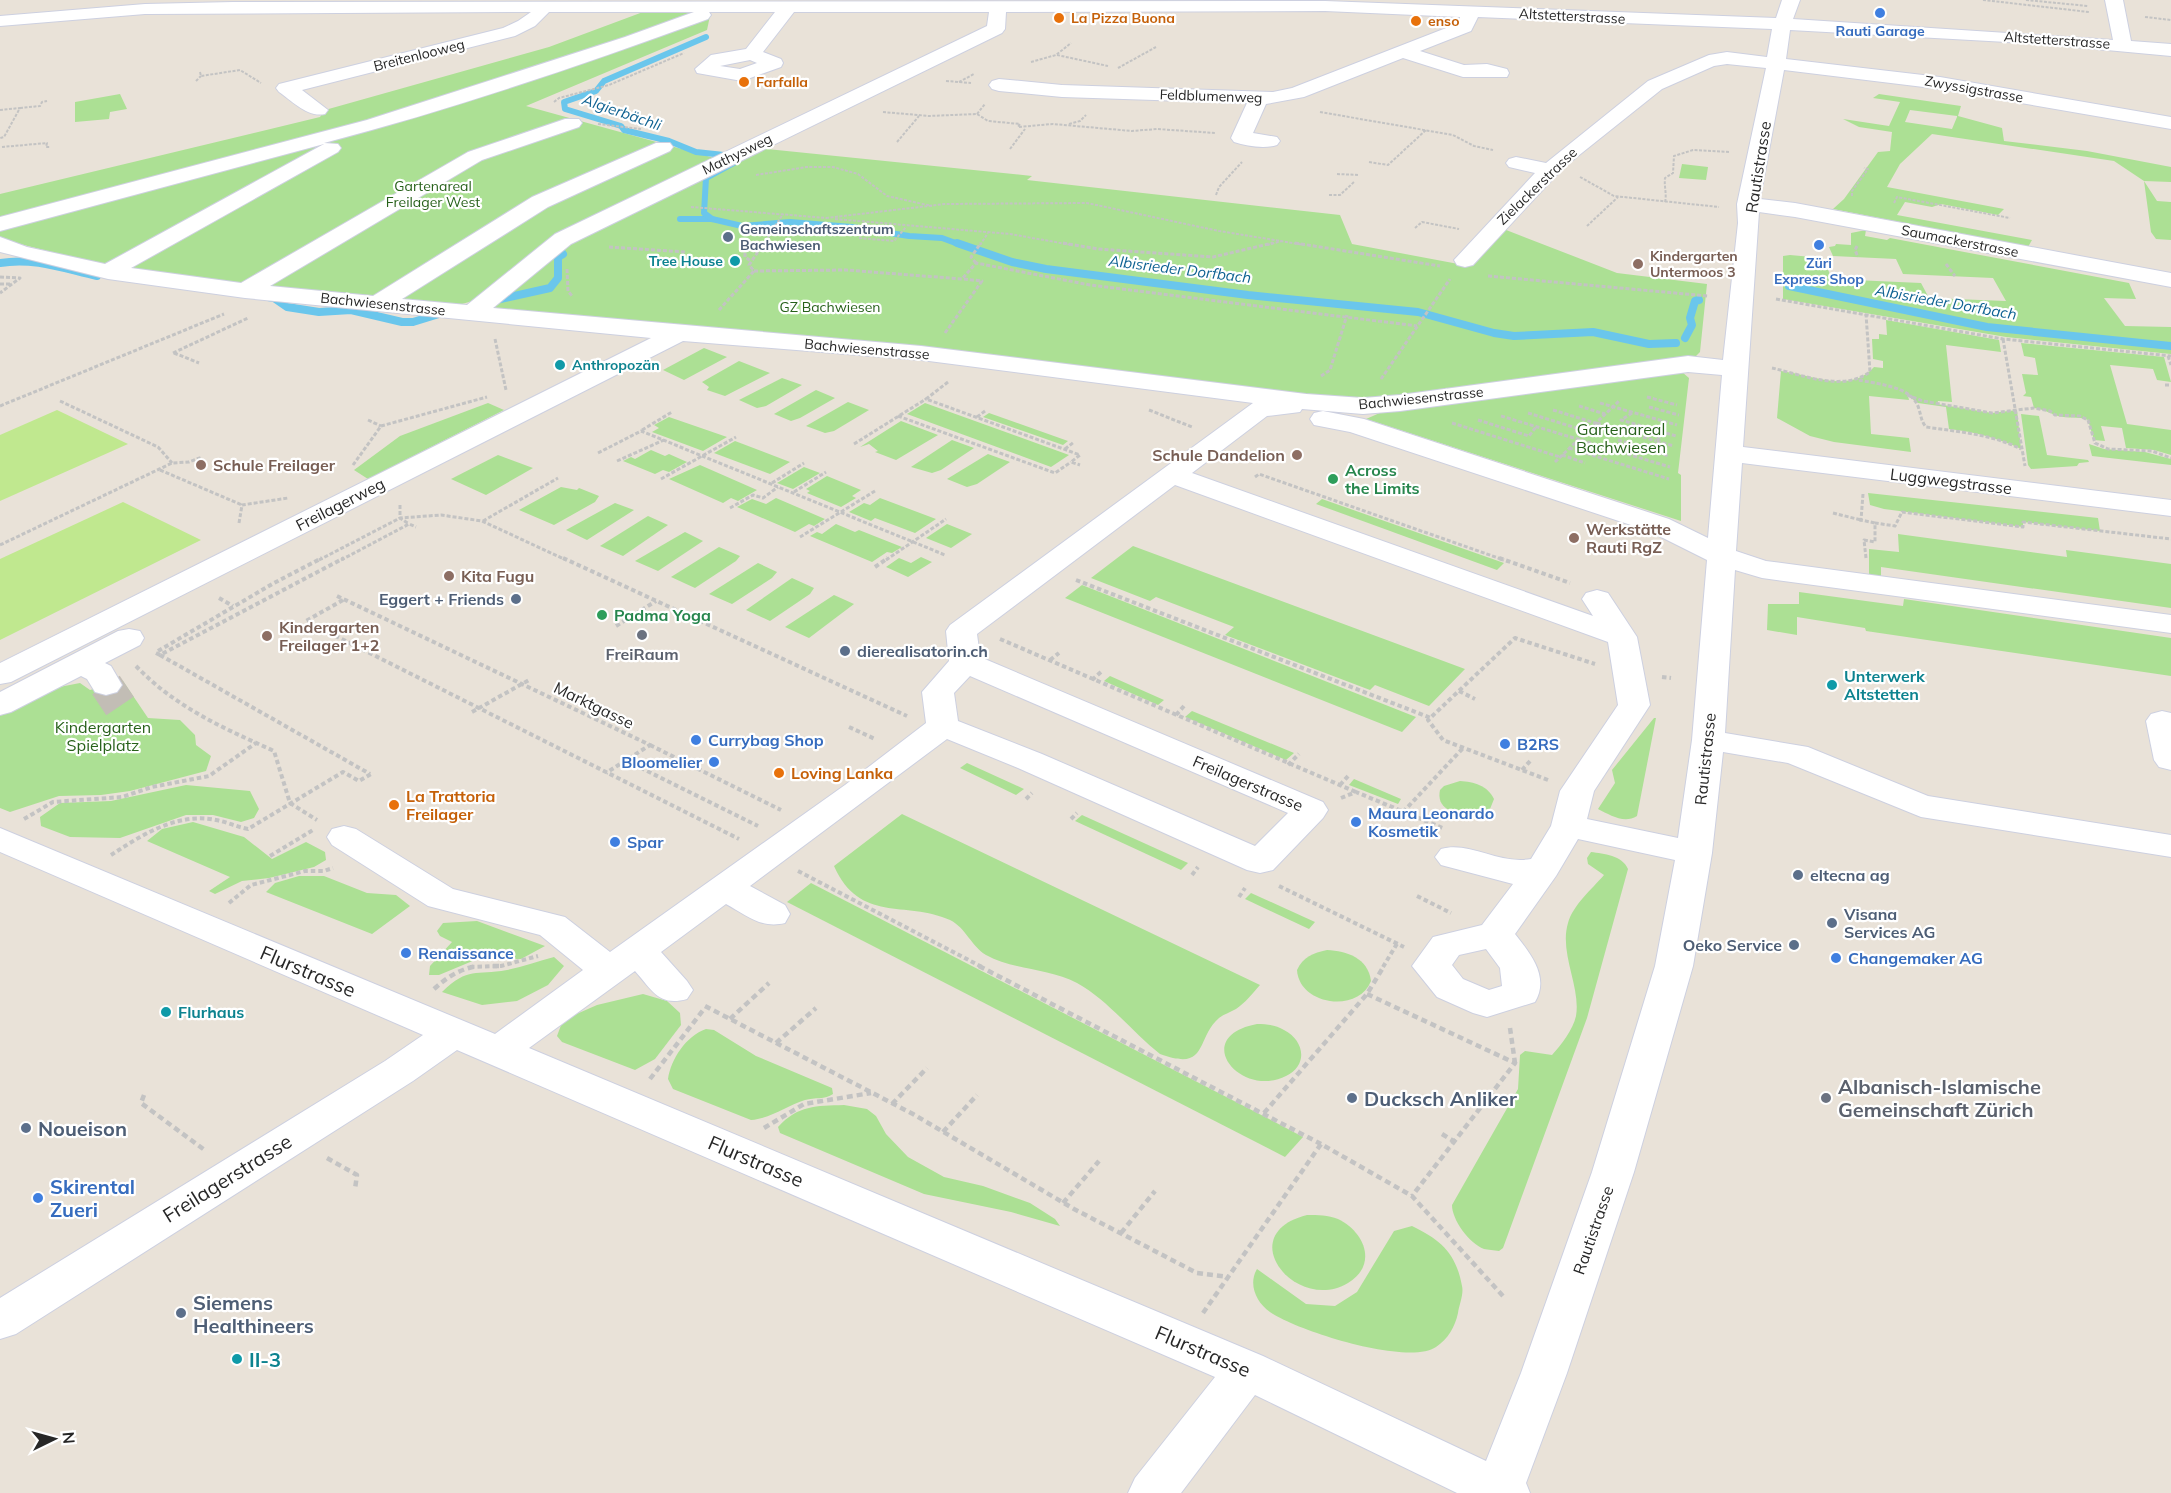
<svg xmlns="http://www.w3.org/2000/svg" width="2171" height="1493" font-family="Mulish,sans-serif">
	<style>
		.green { fill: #ace094; fill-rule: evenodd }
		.pitch { fill: #c0e88f }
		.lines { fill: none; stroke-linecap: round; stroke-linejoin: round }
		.stream-far1 { stroke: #6ac6ec; stroke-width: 6 }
		.stream { stroke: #6ac6ec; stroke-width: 8 }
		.minor-tunnel { stroke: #c2bdb5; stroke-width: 33; stroke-dasharray: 33 16; stroke-linecap: butt }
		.minor-casing { stroke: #cdd0e0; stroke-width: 2 }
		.path-far3 { stroke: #c3c3c3; stroke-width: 2; stroke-dasharray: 3 1.5; stroke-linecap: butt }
		.path-far2 { stroke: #c3c3c3; stroke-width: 3; stroke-dasharray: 4 2; stroke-linecap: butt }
		.path-far1 { stroke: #c3c3c3; stroke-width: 4; stroke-dasharray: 4.5 3; stroke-linecap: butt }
		.path { stroke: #c3c3c3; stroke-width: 4.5; stroke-dasharray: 6 4; stroke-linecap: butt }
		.minor { fill: #fff; fill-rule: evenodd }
		.shop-dot { fill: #3f7fe0; stroke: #fff; stroke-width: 2 }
		.food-dot { fill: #e8710a; stroke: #fff; stroke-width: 2 }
		.service-dot { fill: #5c6f8a; stroke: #fff; stroke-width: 2 }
		.culture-dot { fill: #0f9aa8; stroke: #fff; stroke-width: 2 }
		.education-dot { fill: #8d6e63; stroke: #fff; stroke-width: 2 }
		.leisure-dot { fill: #2e9e5b; stroke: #fff; stroke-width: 2 }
		.worship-dot { fill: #6b7280; stroke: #fff; stroke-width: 2 }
		.labels { text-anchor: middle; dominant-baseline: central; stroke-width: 4.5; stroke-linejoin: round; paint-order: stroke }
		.far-street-label { font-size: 14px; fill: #272727; stroke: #fff }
		.far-food-label { font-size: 14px; font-weight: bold; fill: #c56008; stroke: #fff; text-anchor: start }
		.far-shop-label { font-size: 14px; font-weight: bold; fill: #366cbe; stroke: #fff }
		.far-park-label { font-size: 14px; fill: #27611a; stroke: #fff }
		.far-service-label { font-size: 14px; font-weight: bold; fill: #4e5e75; stroke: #fff; text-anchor: start }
		.far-education-label { font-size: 14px; font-weight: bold; fill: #785e54; stroke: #fff; text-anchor: start }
		.far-culture-label { font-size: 14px; font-weight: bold; fill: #0d838f; stroke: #fff; text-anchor: end }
		.far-water-label { font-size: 15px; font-style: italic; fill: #0f6292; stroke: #fff }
		.street-label { font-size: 16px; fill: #272727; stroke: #fff }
		.park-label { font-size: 16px; fill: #27611a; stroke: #fff }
		.education-label { font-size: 16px; font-weight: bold; fill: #785e54; stroke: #fff; text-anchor: start }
		.leisure-label { font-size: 16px; font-weight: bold; fill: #27864d; stroke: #fff; text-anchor: start }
		.service-label { font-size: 16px; font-weight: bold; fill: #4e5e75; stroke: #fff; text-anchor: start }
		.worship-label { font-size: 16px; font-weight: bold; fill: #5b616d; stroke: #fff }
		.culture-label { font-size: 16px; font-weight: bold; fill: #0d838f; stroke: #fff; text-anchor: start }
		.shop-label { font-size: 16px; font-weight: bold; fill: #366cbe; stroke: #fff; text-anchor: start }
		.food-label { font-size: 16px; font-weight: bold; fill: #c56008; stroke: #fff; text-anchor: start }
		.near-street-label { font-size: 20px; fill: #272727; stroke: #fff }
		.near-worship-label { font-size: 20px; font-weight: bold; fill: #5b616d; stroke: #fff; text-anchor: start }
		.near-service-label { font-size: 20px; font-weight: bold; fill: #4e5e75; stroke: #fff; text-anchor: start }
		.near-shop-label { font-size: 20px; font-weight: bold; fill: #366cbe; stroke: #fff; text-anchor: start }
		.near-culture-label { font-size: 20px; font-weight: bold; fill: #0d838f; stroke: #fff; text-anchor: start }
	</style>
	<rect width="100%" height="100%" fill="#e9e2d8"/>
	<g class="green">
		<polygon points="711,11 707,30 526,106 718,159 596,218 476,300 455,306 271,288 111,267 0,239 0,194 320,117 325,110 549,47 643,12"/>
		<polygon points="120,94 127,109 110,112 109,119 75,122 75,102"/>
		<path d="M1879,94L1961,106L1958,116L2002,128L2004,141L2087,151L2171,167V182L2144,181L2157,201L2171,202V240L2156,239L2151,232L2144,181L2114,161L1932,134L1900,164L1887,187L2004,209L1998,215L1941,204L1932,207L1905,202L1897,215L2032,240L2028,247L1833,209L1844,199L1878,152L1890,151L1892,132L1859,127L1843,119L1889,126L1900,102L1873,98ZM1910,110L1957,116V117L1952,129L1905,122Z"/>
		<polygon points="757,148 1032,176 1027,180 1340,215 1352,244 1469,266 1501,228 1617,273 1707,284 1700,352 1696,356 1688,359 1386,397 1337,400 496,312 489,304 568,242"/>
		<polygon points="1682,164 1708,167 1706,180 1679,178"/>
		<polygon points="1866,230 1865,236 1887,240 1890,238 2129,283 2136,299 2104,298 2125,326 2171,327 2171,354 2006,337 1783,299 1783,256 1790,255 1823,258 1832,279 1921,283 1929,298 2006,301 1993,278 1903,274 1896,259 1833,256 1829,247 1835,246 1836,244 1851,245 1851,233"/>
		<path d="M1886,320L1999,340L2001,352L1946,345L1952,402L1938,401L1937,404L1992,413L2017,410L2021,449C1998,438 1975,432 1949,429L1946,407L1918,403L1908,396L1909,400L1869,396L1871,434L1909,438L1911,452L1834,442L1810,436L1777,418L1781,371C1812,375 1850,394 1874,367L1883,368V361L1873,359L1872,339H1879V334L1887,335Z"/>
		<path d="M2021,343L2164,357L2171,382L2157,380L2153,369L2110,365L2127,424L2171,430V455L2154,450L2126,448L2122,428L2101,426L2105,441L2094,440L2088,420C2078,416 2068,419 2058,416C2049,413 2046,410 2034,408L2031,397L2023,396L2026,393L2022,374L2038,375L2035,358L2024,356Z"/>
		<polygon points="704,348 727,357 684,380 663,370"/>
		<polygon points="739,361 770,373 725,396 707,390 709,387 702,382"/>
		<polygon points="1682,372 1689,378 1678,473 1681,475 1681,521 1366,419 1382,412"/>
		<polygon points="782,378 802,385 766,406 757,408 739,400"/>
		<polygon points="816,390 835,398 800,418 791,421 774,414"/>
		<polygon points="848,402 869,410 834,431 825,433 806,426"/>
		<polygon points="488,403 504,410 368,479 354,470 400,436"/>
		<polygon points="925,403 1069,455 1051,467 907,414"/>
		<polygon points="989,413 1068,441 1063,445 983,417"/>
		<polygon points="2021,414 2039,416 2047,455 2088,460 2089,462 2079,463 2077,466 2031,469 2028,465"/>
		<polygon points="669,417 727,437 703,451 652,432 659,428 654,425"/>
		<polygon points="901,421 938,435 896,460 875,452 878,451 869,444 860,447"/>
		<polygon points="952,440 974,448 941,470 932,473 911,467"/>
		<polygon points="735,441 790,462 770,474 714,453"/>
		<polygon points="2089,444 2104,449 2145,452 2171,459 2171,465 2092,456"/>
		<polygon points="651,450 665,456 669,454 687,462 669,472 663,470 655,474 623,461 631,457 635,459"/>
		<polygon points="988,454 1010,462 977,484 967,487 947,479"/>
		<polygon points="498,455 533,468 486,495 451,479"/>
		<polygon points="700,465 757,490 738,501 731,498 723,503 669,479"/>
		<polygon points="804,467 820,473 793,489 777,483"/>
		<polygon points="827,476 861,490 852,496 856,498 841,507 807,493 810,491 806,489"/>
		<polygon points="561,487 577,490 579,488 599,496 595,502 554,525 519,510"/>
		<polygon points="1868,493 2098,518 2100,531 2023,522 2023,527 1884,509 1870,505"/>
		<polygon points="776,498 825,519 814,526 809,524 795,532 737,507 752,499 766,504"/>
		<polygon points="880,498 936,519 915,533 875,518 871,521 849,512 864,503 870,505"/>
		<polygon points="1322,499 1504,563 1497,570 1316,504"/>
		<polygon points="615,503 634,510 587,540 566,530"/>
		<polygon points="648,516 668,525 623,556 600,546"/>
		<polygon points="836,524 855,532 859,530 902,547 892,553 887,552 872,562 810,536 817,532 822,534"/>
		<polygon points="947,524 972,534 951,548 926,538"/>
		<polygon points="685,532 703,541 658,571 635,561"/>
		<polygon points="1898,534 2067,557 2066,550 2171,564 2171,608 1881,567 1881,578 1869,576 1869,549 1899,552"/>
		<polygon points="1133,546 1465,669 1429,706 1375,685 1370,690 1225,635 1234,627 1156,597 1150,601 1091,578"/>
		<polygon points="719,547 740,556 736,561 695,588 671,577"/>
		<polygon points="921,557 932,562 908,577 886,567 899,558 911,563"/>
		<polygon points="758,563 777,572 772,578 732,604 709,594"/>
		<polygon points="792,578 814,588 810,594 770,621 746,610"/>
		<polygon points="1082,585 1416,717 1402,732 1065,598"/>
		<polygon points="1799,592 1903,606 1904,599 2171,638 2171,676 1866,631 1865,628 1797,617 1797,635 1767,630 1768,604 1799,604"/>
		<polygon points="834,595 854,604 809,638 785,627"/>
		<polygon points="1110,676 1164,700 1158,705 1104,681"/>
		<polygon points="123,681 148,718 180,720 195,735 196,745 211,756 206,771 130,791 101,795 59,796 10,812 0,808 0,716 49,689 80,683 90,690"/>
		<polygon points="1192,711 1294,753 1286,760 1185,717"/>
		<path d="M1654,718H1656L1637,816C1624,824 1610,815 1598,809L1615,783L1612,770Z"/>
		<polygon points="967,763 1024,789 1016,795 960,768"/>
		<polygon points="1354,779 1401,799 1398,804 1349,785"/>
		<path d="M1460,781C1474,782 1487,785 1494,799L1490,809C1475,818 1434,817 1440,790L1444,786Z"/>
		<polygon points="186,785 250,791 259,809 254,818 241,822 213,815 186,815 120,838 70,837 41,826 40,817 60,803 111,801"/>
		<path d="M902,814L1260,985C1253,993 1245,1003 1236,1009C1231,1012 1224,1014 1219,1018C1195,1039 1209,1072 1160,1054C1132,1032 1108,1000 1077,983C1048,968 1013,970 986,955C971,946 966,928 950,920C905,900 860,924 834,866Z"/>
		<polygon points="1082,815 1188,863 1181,870 1075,821"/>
		<polygon points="193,822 244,837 272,859 306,842 325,852 326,860 314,867 269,878 242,881 215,894 209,891 230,877 147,841 162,829"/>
		<path d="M1591,852C1604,854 1622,855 1628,869L1587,1018L1503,1248L1499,1251C1494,1250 1488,1250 1484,1249C1469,1243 1452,1220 1452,1205L1518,1089L1520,1055L1525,1051L1552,1055C1561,1045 1573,1030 1576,1016C1581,987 1559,953 1568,923C1573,905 1592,889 1604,875L1588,864L1587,858Z"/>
		<polygon points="299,876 324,876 367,893 396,895 410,906 372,934 266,892 275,883"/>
		<polygon points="811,883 1271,1120 1303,1137 1285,1157 787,902"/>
		<polygon points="1251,893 1315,922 1309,929 1245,899"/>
		<polygon points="477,921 545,946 521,959 475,960 439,975 429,975 430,966 452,942 440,936 437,931 443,923"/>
		<path d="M1327,950C1347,951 1368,958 1371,981C1358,1014 1299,1005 1297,970C1303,957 1313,953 1327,950Z"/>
		<path d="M554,957L564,966L548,985L517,1001L482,1005L442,992C469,966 475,976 507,970C523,967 538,961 554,957Z"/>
		<polygon points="643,994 667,1001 680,1013 681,1025 655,1059 635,1070 562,1042 557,1036 563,1020 597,1005"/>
		<path d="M1257,1024C1267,1024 1276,1025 1284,1030C1304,1040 1309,1065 1286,1076C1241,1099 1189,1037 1257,1024Z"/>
		<path d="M706,1029L714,1030L756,1056L832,1088L833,1094C825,1100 815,1097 805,1100C786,1106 772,1118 751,1120L673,1089L668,1079C671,1059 686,1036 706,1029Z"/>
		<path d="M844,1105L867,1109L876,1116L886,1134L908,1157L944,1177L983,1186L1030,1203L1055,1219L1060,1226L1011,1212L924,1194L780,1133L778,1127C798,1105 816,1106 844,1105Z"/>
		<path d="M1307,1215C1318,1215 1328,1215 1338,1219C1365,1232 1378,1265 1348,1283C1296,1314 1231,1234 1307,1215Z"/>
		<path d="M1412,1226C1441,1240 1456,1253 1462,1286C1464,1294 1459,1305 1458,1313C1455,1327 1448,1339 1436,1347C1408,1366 1297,1331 1270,1312C1256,1302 1248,1284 1257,1269L1306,1304L1335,1306L1357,1292L1394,1231Z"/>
	</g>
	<g class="pitch">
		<polygon points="57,410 128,444 0,501 0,435"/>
		<polygon points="123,502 201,540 0,640 0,559"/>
	</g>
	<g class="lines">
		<g class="stream-far1">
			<polyline points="706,37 604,81 596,91 564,102 565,109 621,126 624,130 669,141 696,152 724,155"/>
			<polyline points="680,219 712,219 742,226 790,222 852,227 909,236 942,238 961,245"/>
			<polyline points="712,219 704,213 706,178 739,160"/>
		</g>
		<g class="stream">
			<polyline points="957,243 1012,262 1046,269 1248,295 1418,312 1494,333 1514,336 1593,332 1649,344 1676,343"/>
			<path d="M0,263C34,257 65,269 97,276"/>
			<polyline points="1789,286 1987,327 2171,346"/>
			<polyline points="268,297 274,298 287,307 319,312 351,310 402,322 413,322 439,314"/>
			<polyline points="496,300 550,288 558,278 558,257 563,254"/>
			<polyline points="1685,338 1692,325 1690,318 1695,301 1699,300"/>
		</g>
		<polyline class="minor-tunnel" points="106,685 120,706"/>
		<g class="minor-casing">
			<g id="minor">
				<path d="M1782,0H1800L1793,19L2113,40L2105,0H2123L2131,41L2171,44V56L2042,44L1790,30L1786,59L1940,77L2171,117V129L1940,89L1784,70L1760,199L1795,203L2171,273V287L1795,217L1759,212L1743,447L2171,500V516L1742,463L1736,551L1766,561L2171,615V633L1762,578L1735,570L1725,733L1808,747L1928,796L2171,835V857L1921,817L1788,763L1723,752L1712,853L1693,966L1634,1172L1567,1373L1526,1483L1530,1493H1457L1255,1395L1181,1493H1128L1135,1478L1215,1377L457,1050L413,1081L16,1334L0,1339V1298L385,1061L423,1035L0,852V828L495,1034L583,970L540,935L428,906L332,845L327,837L332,829L344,826L356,829L453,889L565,917L610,952L845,785L926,723L922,692L949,661L946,631L950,625L1253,403L921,360L683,341L11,682L0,684V663L651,338L245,298L108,279L0,252V237L27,247L105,264L324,144L0,231V217L367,120L625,37L694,12H549L535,26L515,36L302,90L328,110L325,114C308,118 292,101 279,92L276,88L279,84L503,28L518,21L531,12L145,14L0,26V16L145,4L233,2L1325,1L1776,18ZM1325,11L1460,17L1459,23L1292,88L1273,92L1062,85L999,79L992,81L989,85L992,89L999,91L1062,97L1247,103L1231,138L1234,142C1247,146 1264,149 1277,145L1280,141L1277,137L1253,133L1266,104L1304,97L1403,58L1463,77H1507L1509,73L1507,69L1487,64L1464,65L1420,51L1471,31L1478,17L1772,29L1767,57L1727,52L1709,55L1648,81L1546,163L1516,157L1509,159L1506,163L1509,167L1535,173L1454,260L1457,265L1465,267L1473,265L1563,168L1662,89L1714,66L1727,64L1766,68L1737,204L1738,223L1723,360L1688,356L1400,395L1363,398L1306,394L921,346L493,308L571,244L1002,33L1005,29L1006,12ZM709,12H775L746,49L711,55L695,69L697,73L742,81L781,67L783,63L781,59L763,52L794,12H989L987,26L555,234L467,305L402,299L548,207L670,151L673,147L670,143H656L532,197L373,296L270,286L482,160L579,127L582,123L579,119H565L468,152L241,283L131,268L338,152L341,148L338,144L324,143C454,109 582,65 708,19L711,15ZM750,60L757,63L740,69L720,66ZM1688,372L1722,375L1708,538L1669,519L1364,419L1323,411L1314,413L1310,419L1314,425L1350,432L1649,531L1707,560L1692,740L1678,838L1587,819L1594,791L1650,705L1637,637L1608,593L1597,590L1586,593L1582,599L1593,616L1192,473L1267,416L1300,412L1302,409L1363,414L1400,411ZM1175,485L1608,642L1618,705L1560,791L1551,826L1531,859C1499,865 1470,841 1441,849L1435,857L1441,865L1513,884L1482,925L1433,937L1412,966L1437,997L1473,1013L1487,1017L1535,1002C1550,977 1530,953 1515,934L1556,876L1578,839L1675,860L1655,966L1592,1172L1521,1373L1486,1461L1263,1356L529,1048L635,971C652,990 659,1007 687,999L693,990L687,981L661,952L726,904C746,915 761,929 785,923L790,914L785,905L750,886L947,739L1018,768L1247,870L1260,873L1273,870L1323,818L1328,810L1323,802L980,657L977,634ZM970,676L1288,813L1255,846L1042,754L958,721L954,693ZM1486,949L1500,968L1502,986L1489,990L1463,979L1452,965L1459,955Z"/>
				<polygon points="129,629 140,631 144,638 140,645 105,663 111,666 122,685 117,692 106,695 95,692 87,679 81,676 11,712 0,715 0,692 118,631"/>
				<polygon points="2162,711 2171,713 2171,770 2159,767 2154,760 2146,721 2151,714"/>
			</g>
		</g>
		<g class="path-far3">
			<polyline points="1983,0 2089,12"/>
			<polyline points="2026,0 2088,6"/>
			<polyline points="2145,17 2171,20"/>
			<polyline points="1057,55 1108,66"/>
			<polyline points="1031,62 1056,55 1071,43"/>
			<polyline points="1118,68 1156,47"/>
			<polyline points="200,72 201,76 240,70 261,83"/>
			<polyline points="196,81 201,76"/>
			<polyline points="946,81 971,83"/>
			<polyline points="959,82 974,74"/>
			<polyline points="554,102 559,98 609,85 684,53"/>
			<polyline points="20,108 40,106 42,102 47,101"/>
			<polyline points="0,110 20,108 4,137 0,138"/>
			<polyline points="883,112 929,116 977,114 988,121 1020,124 1018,127 1053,124 1132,131 1157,129 1215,133"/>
			<polyline points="1320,112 1453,135 1474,146 1493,150"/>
			<polyline points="977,114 985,104"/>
			<polyline points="598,124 641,129"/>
			<polyline points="1069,124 1080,121 1086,115"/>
			<polyline points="897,142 919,116"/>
			<polyline points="2,147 47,143 46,147 50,147"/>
			<polyline points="1010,149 1025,129"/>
			<polyline points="1369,162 1388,165 1426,130"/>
			<polyline points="1337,174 1359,175"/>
			<polyline points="756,175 807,167 833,167 858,174 887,196 932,206"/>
			<polyline points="1580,177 1614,196 1719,207"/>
			<polyline points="1216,195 1219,187 1242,162"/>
			<polyline points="1329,195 1340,195 1354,182"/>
			<polyline points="1852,196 1852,191 1868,169 1864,168"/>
			<path d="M1665,202C1667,194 1664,187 1665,178L1673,173L1674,156L1693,150L1729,152"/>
			<polyline points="1894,203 1897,197 2010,218"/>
			<polyline points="691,207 827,218"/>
			<polyline points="826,218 945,204 1087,203 1219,231 1305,245"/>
			<polyline points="835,219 1010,234 1072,245"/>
			<polyline points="1587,226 1618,197"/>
			<polyline points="1415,228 1422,222 1459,229"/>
			<polyline points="859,238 894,241 906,227"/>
			<polyline points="763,245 783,214"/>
			<polyline points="980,245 988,233"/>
			<polyline points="1267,245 1282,241"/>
		</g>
		<g class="path-far2">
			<polyline points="1063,243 1098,249 1213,257 1273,243"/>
			<polyline points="1295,243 1440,266"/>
			<polyline points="1857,246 1855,250 1858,257"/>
			<polyline points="609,247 685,252"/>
			<polyline points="741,250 745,251 745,257 751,261"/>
			<polyline points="976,263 971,257 981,243"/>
			<polyline points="1946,264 1955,276"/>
			<polyline points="567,269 568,291 572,296"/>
			<polyline points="754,271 846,270 962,279 976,263 1090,285 1417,326"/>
			<polyline points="1488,276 1708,296"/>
			<polyline points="0,277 20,278 0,293"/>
			<polyline points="0,284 11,284"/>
			<polyline points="1776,299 2003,339 2171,356"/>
			<polyline points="719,310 754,271 749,265 764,243"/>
			<polyline points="945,333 982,281 963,279"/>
			<polyline points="495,339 506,390"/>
			<polyline points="2003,339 2025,466"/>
			<polyline points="173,353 248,318"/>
			<polyline points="174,353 199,363"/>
			<polyline points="2168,356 2171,365"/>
			<path d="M1772,368C1803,375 1842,392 1870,372L1866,314"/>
			<polyline points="1321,376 1330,370 1347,315"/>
			<polyline points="1381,379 1450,279"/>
			<path d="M1859,380C1877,384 1908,386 1917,404C1921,412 1920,420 1926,427C1959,432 1991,434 2021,449"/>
			<polyline points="948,382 926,399 1080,455 1071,462 1080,465"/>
			<polyline points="2165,385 2171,385"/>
			<polyline points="1907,395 1923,401 1992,413 2034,408 2050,411 2055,415 2080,416 2088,420 2095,443 2108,449 2152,451 2171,458"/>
			<polyline points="1647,397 1677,405"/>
			<polyline points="60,401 158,447 172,463"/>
			<polyline points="1600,403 1677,425"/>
			<polyline points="0,406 224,314"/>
			<polyline points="1579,406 1605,414"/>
			<polyline points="1649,407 1679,415"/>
			<polyline points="1149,410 1192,427"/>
			<polyline points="1553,410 1595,423"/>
			<polyline points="1528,413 1586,431"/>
			<polyline points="1632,413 1621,420 1676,436"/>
			<polyline points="898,416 1055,473 1071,462"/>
			<polyline points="1501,416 1670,467"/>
			<polyline points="977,417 985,411"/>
			<polyline points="368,420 381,426"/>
			<polyline points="1478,420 1529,436 1536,427"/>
			<polyline points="1452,423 1560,457"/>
			<polyline points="1597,423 1656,441"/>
			<polyline points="642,430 672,412"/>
			<polyline points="1664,433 1656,441 1674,446"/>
			<polyline points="1618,440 1669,456"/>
			<polyline points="854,444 926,399"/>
			<polyline points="1569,448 1669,479"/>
			<polyline points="1065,449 1074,442"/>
			<polyline points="598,453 641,431 945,555"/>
			<polyline points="1562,455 1585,463"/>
			<polyline points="617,461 664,440"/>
			<polyline points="1555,462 1619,401"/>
			<polyline points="353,465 381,426 487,397"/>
			<polyline points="160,470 242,505"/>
			<polyline points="1255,477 1259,474 1504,560"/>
			<polyline points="661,479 736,437"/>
			<polyline points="772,483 804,463"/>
			<polyline points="794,492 826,472"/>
			<polyline points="1863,494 1861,520 1875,523"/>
			<polyline points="400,505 400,518 409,524"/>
			<polyline points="730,508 753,495 763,498 778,487"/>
			<polyline points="1833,513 1861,520 1861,522"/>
			<polyline points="483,521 558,478"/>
			<polyline points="239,523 242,505 288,498"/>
			<polyline points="800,537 875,491"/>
			<polyline points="0,545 172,463 189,462 202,457"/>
			<polyline points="1866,558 1864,540 1875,542 1875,523 1895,526 1902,512 2023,527 2023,522 2171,539"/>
			<polyline points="319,560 400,518 441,515 482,521 566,560"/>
			<polyline points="341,560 409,524 416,527"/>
			<polyline points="886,560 946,519"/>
		</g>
		<g class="path-far1">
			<polyline points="563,558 907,716"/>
			<polyline points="1499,558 1570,583"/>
			<polyline points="875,567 888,558"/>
			<polyline points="1076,580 1431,718"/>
			<polyline points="337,596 650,745 606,773"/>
			<polyline points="219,598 233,606"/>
			<polyline points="343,600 306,621 739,839"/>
			<polyline points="616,626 656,601"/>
			<polyline points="1000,639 1356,792"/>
			<polyline points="158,651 274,583 322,558"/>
			<polyline points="156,653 160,655 344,558"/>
			<polyline points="160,655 370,774"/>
			<polyline points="1050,660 1059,653"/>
			<path d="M136,666C175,707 223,728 274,751L290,803L317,820"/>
			<polyline points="1662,677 1671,678"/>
			<polyline points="1092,680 1102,671"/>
			<polyline points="1459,691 1475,699"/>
			<polyline points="472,712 529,680"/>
			<polyline points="1176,715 1184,706"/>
			<polyline points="849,727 875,739"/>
			<polyline points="650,745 781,810"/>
			<polyline points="627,761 758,826"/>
			<polyline points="1288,765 1299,754"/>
			<polyline points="1522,770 1531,760"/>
			<polyline points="1548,780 1443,740 1428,720 1515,638 1595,664"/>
			<polyline points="1340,785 1349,775"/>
			<polyline points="1341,798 1356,792 1445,829"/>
			<polyline points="1026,799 1032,793"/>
			<polyline points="1403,812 1463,748"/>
			<polyline points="24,819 53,802 122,797 152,787 209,776 256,743"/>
			<polyline points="1071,819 1077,813"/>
			<path d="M111,855C142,835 177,812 216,820C227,822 237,827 248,829L343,772L359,781L373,773"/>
			<polyline points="270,856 313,830"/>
			<polyline points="798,871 982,967"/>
			<polyline points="1192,875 1198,867"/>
			<polyline points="1279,886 1404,947"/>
			<polyline points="1417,896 1451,913"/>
			<polyline points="1239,897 1245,888"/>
			<polyline points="229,903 251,885 305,871 324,871 333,868"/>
			<polyline points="470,967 501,966 538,956"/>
			<polyline points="1383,967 1398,942"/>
		</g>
		<g class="path">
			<polyline points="493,966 502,966"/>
			<polyline points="979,966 1321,1144"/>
			<path d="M434,989C447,977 460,969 477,966"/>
			<polyline points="1367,994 1515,1063 1412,1196"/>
			<polyline points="705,1006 913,1114 1074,1209 1197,1273 1229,1277"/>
			<polyline points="730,1019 769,983"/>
			<polyline points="1510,1028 1515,1063"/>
			<polyline points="776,1043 816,1008"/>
			<polyline points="650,1079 704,1009"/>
			<polyline points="144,1095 141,1103 206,1151"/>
			<polyline points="892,1104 927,1068"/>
			<polyline points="1264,1113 1367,994 1384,966"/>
			<polyline points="764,1128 804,1104 871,1093"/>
			<polyline points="943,1132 977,1095"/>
			<polyline points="1442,1134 1455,1142"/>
			<polyline points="327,1158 357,1175 355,1189"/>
			<polyline points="1063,1203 1099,1161"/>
			<polyline points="1121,1233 1155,1191"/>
			<polyline points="1203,1313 1321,1144 1412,1196 1503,1296"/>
		</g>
		<use href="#minor" class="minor"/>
	</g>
	<g class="shop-dot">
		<circle cx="1880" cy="13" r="6"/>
		<circle cx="1819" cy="245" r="6"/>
		<circle cx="696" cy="740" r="6"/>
		<circle cx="1505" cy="744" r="6"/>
		<circle cx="714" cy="762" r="6"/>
		<circle cx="1356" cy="822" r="6"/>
		<circle cx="615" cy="842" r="6"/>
		<circle cx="406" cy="953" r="6"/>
		<circle cx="1836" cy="958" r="6"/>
		<circle cx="38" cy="1198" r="6"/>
	</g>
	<g class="food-dot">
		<circle cx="1059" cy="18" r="6"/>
		<circle cx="1416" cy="21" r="6"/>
		<circle cx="744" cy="82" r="6"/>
		<circle cx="779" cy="773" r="6"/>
		<circle cx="394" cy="805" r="6"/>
	</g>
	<g class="service-dot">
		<circle cx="728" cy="237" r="6"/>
		<circle cx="516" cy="599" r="6"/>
		<circle cx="845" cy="651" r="6"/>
		<circle cx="1798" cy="875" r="6"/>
		<circle cx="1832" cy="923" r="6"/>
		<circle cx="1794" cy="945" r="6"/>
		<circle cx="1352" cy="1098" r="6"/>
		<circle cx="26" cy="1128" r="6"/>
		<circle cx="181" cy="1313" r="6"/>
	</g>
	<g class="culture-dot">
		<circle cx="735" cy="261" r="6"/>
		<circle cx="560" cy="365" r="6"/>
		<circle cx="1832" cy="685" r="6"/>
		<circle cx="166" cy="1012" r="6"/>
		<circle cx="237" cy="1359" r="6"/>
	</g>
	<g class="education-dot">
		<circle cx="1638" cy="264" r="6"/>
		<circle cx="1297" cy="455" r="6"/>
		<circle cx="201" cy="465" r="6"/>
		<circle cx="1574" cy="538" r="6"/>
		<circle cx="449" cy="576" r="6"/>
		<circle cx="267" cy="636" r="6"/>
	</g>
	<g class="leisure-dot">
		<circle cx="1333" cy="479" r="6"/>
		<circle cx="602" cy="615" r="6"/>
	</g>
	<g class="worship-dot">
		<circle cx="642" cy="635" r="6"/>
		<circle cx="1826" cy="1098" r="6"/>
	</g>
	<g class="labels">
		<g class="far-street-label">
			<text transform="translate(1572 16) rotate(3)">Altstetterstrasse</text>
			<text transform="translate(2057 40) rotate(4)">Altstetterstrasse</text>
			<text transform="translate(419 55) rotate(-14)">Breitenlooweg</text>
			<text transform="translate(1974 89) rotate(10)">Zwyssigstrasse</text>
			<text transform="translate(1211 96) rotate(2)">Feldblumenweg</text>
			<text transform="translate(737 154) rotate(-26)">Mathysweg</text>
			<text transform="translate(1537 186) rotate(-44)">Zielackerstrasse</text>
			<text transform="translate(1960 241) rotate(11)">Saumackerstrasse</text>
			<text transform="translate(383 304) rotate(6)">Bachwiesenstrasse</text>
			<text transform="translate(867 349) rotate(5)">Bachwiesenstrasse</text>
			<text transform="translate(1421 398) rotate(-6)">Bachwiesenstrasse</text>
		</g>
		<g class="far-food-label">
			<text x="1071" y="18">La Pizza Buona</text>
			<text x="1428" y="21">enso</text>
			<text x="756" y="82">Farfalla</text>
		</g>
		<g class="far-shop-label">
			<text x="1880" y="31">Rauti Garage</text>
			<text x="1819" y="263">Züri<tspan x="1819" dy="16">Express Shop</tspan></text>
		</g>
		<g class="far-park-label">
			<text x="433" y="186">Gartenareal<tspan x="433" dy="16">Freilager West</tspan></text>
			<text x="830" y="307">GZ Bachwiesen</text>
		</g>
		<g class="far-service-label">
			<text x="740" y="229">Gemeinschaftszentrum<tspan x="740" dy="16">Bachwiesen</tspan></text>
		</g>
		<g class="far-education-label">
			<text x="1650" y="256">Kindergarten<tspan x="1650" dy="16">Untermoos 3</tspan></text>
		</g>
		<g class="far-culture-label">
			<text x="723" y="261">Tree House</text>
			<text x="572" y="365" text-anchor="start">Anthropozän</text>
		</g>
		<g class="far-water-label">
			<text transform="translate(622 112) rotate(19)">Algierbächli</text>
			<text transform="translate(1180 269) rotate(7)">Albisrieder Dorfbach</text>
			<text transform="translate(1946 302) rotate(10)">Albisrieder Dorfbach</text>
		</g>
		<g class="street-label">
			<text transform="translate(1758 167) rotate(-81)">Rautistrasse</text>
			<text transform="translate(1951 481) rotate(7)">Luggwegstrasse</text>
			<text transform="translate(340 504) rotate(-27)">Freilagerweg</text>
			<text transform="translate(594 705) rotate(26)">Marktgasse</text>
			<text transform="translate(1705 759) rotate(-84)">Rautistrasse</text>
			<text transform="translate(1248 783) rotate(23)">Freilagerstrasse</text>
			<text transform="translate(1593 1230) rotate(-71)">Rautistrasse</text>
		</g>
		<g class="park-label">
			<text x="1621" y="429">Gartenareal<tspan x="1621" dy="18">Bachwiesen</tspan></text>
			<text x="103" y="727">Kindergarten<tspan x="103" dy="18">Spielplatz</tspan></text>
		</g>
		<g class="education-label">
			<text x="1285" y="455" text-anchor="end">Schule Dandelion</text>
			<text x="213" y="465">Schule Freilager</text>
			<text x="1586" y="529">Werkstätte<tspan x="1586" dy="18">Rauti RgZ</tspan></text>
			<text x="461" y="576">Kita Fugu</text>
			<text x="279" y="627">Kindergarten<tspan x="279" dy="18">Freilager 1+2</tspan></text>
		</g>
		<g class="leisure-label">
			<text x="1345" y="470">Across<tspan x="1345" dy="18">the Limits</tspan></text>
			<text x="614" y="615">Padma Yoga</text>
		</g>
		<g class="service-label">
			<text x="504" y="599" text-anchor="end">Eggert + Friends</text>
			<text x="857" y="651">dierealisatorin.ch</text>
			<text x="1810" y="875">eltecna ag</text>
			<text x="1844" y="914">Visana<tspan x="1844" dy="18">Services AG</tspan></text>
			<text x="1782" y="945" text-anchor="end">Oeko Service</text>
		</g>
		<g class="worship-label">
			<text x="642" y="654">FreiRaum</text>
		</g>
		<g class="culture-label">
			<text x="1844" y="676">Unterwerk<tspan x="1844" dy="18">Altstetten</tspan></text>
			<text x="178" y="1012">Flurhaus</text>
		</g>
		<g class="shop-label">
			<text x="708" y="740">Currybag Shop</text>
			<text x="1517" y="744">B2RS</text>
			<text x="702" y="762" text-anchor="end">Bloomelier</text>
			<text x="1368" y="813">Maura Leonardo<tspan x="1368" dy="18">Kosmetik</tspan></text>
			<text x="627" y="842">Spar</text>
			<text x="418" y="953">Renaissance</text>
			<text x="1848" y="958">Changemaker AG</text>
		</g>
		<g class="food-label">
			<text x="791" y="773">Loving Lanka</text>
			<text x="406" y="796">La Trattoria<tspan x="406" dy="18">Freilager</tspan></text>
		</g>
		<g class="near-street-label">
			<text transform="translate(308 971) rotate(23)">Flurstrasse</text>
			<text transform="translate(756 1161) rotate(23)">Flurstrasse</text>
			<text transform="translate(227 1178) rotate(-32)">Freilagerstrasse</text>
			<text transform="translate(1203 1351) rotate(23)">Flurstrasse</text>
		</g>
		<g class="near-worship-label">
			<text x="1838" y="1086">Albanisch-Islamische<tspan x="1838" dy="23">Gemeinschaft Zürich</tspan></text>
		</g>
		<g class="near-service-label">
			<text x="1364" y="1098">Ducksch Anliker</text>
			<text x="38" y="1128">Noueison</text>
			<text x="193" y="1302">Siemens<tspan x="193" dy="23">Healthineers</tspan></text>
		</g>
		<g class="near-shop-label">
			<text x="50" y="1186">Skirental<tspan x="50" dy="23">Zueri</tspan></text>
		</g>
		<g class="near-culture-label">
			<text x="249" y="1359">II-3</text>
		</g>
	</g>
	<g transform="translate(54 1439) rotate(85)" stroke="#ffffff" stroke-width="4.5" paint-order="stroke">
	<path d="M0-4.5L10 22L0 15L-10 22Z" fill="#272727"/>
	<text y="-9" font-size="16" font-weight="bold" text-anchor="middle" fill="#272727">N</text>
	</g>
</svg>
